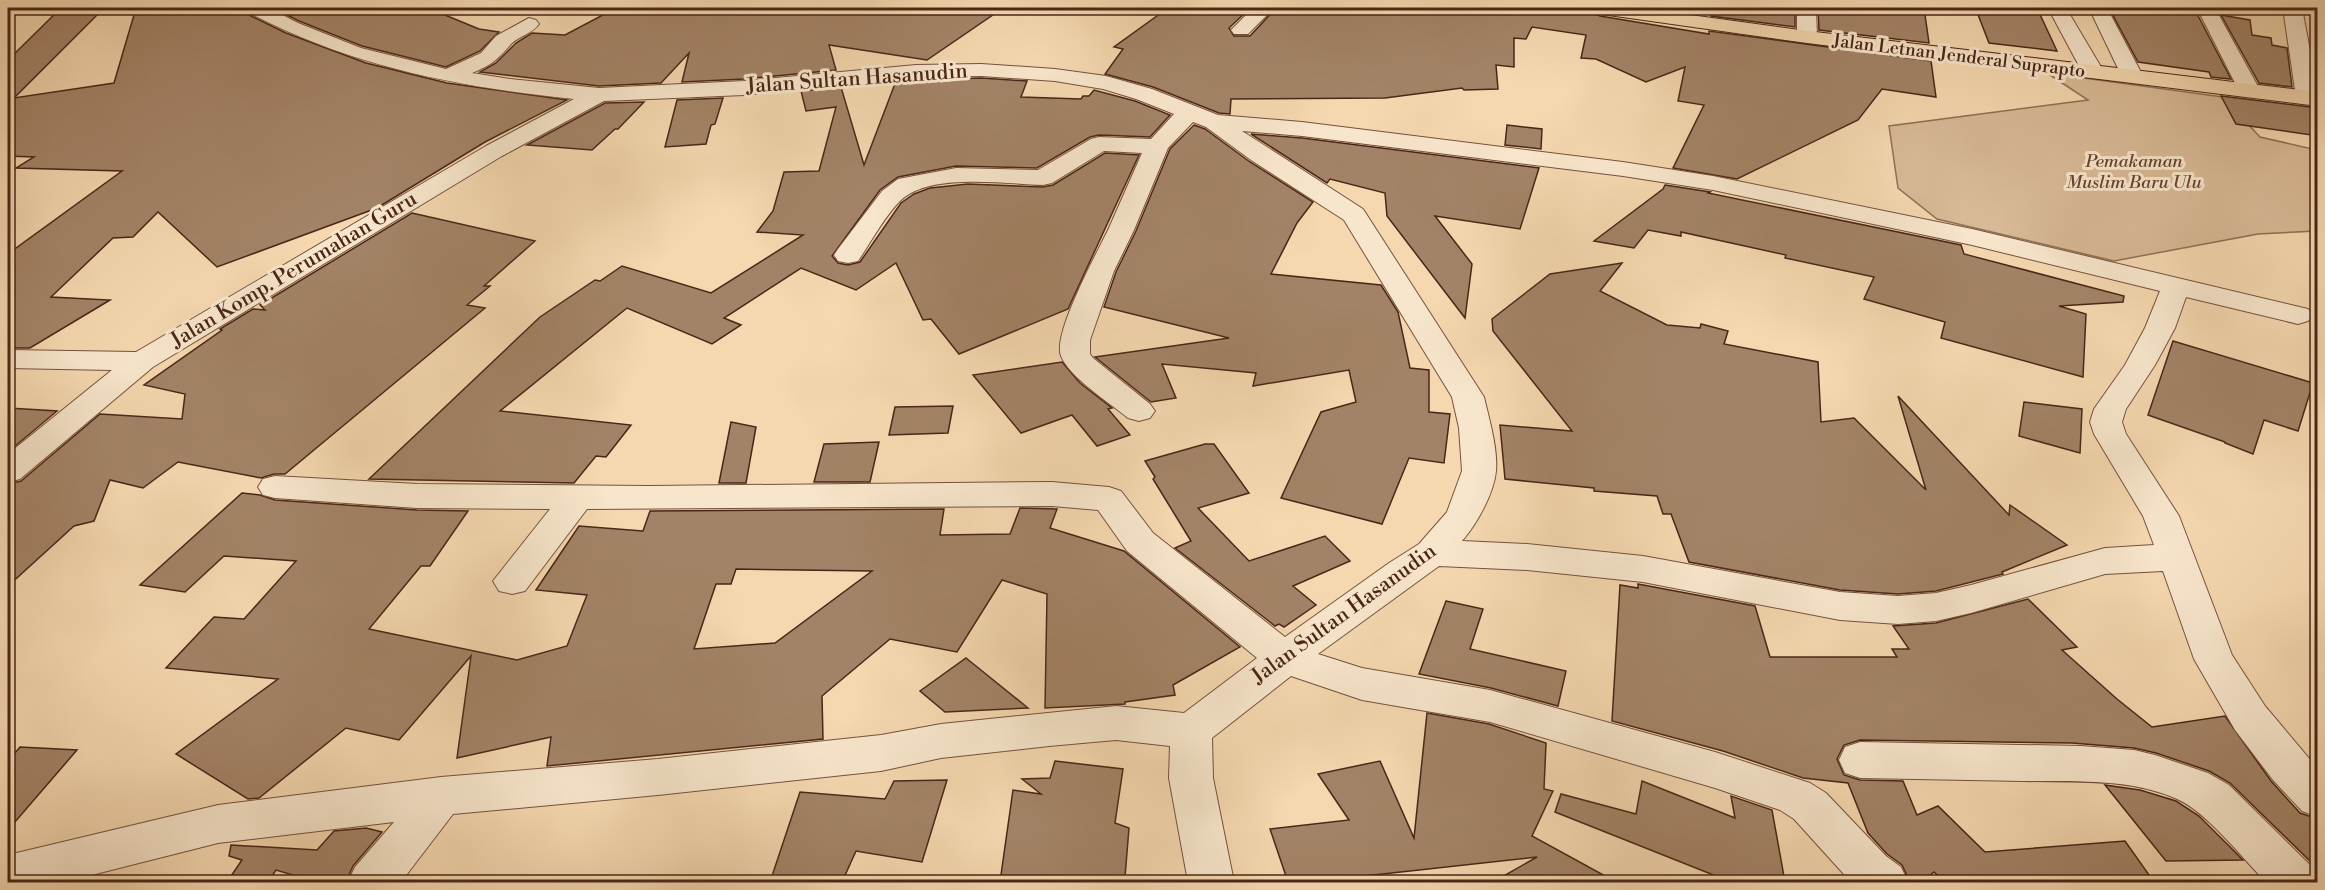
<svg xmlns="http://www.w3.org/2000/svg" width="2325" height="890" font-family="'Libre Bodoni',serif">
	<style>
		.green { fill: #d8ba96; stroke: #917056; stroke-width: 1.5 }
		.building { fill: #a38367; stroke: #4a2617; stroke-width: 1.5; fill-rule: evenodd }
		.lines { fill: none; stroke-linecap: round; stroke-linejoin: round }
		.minor-casing { stroke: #75523d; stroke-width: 2 }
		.major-casing { stroke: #4a2617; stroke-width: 2 }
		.minor { fill: #f8e6cc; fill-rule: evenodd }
		.major { fill: #f5d8b0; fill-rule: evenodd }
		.labels { text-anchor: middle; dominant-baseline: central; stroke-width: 6; stroke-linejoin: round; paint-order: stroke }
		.far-street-label { font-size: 18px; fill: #4a2617; stroke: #f8e6cc }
		.far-park-label { font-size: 18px; font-style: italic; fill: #664430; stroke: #f8e6cc }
		.street-label { font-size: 21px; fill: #4a2617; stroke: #f8e6cc }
	</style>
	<rect width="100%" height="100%" fill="#f5d8b0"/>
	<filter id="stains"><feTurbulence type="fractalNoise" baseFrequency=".00333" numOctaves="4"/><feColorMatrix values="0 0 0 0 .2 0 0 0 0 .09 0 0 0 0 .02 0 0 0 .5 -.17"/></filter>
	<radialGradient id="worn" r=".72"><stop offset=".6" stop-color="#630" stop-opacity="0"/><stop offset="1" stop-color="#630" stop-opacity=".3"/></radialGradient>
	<polygon class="green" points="2047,73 2223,97 2260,137 2317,150 2317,231 2258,234 2114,261 1937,219 1898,188 1889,126 2088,100"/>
	<g class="building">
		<polygon points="71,8 104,8 14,98 114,83 136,8 244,8 247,14 286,33 366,63 447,83 567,100 485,142 377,208 217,267 158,212 133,237 113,238 51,297 110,300 30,348 8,348 8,254 122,171 16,168 34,157 8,156 8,60 60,9"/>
		<polygon points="273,8 428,8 479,29 499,32 480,51 446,67 362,46 299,21"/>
		<polygon points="616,8 1003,8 927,60 829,45 836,70 744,79 682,82 689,53 661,83 599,86 480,72 496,63 516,43 532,33 565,35"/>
		<polygon points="1168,8 1250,8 1229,28 1234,36 1250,36 1276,8 1589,8 1592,13 1600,16 1709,34 1709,31 1931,61 1936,97 1882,89 1858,120 1737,179 1673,168 1704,105 1678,101 1685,67 1646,82 1596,59 1581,58 1586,35 1532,27 1526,39 1514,38 1514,67 1496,65 1498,89 1464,90 1462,88 1385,98 1231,99 1230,114 1219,113 1153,87 1105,74 1123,49 1114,47"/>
		<polygon points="1712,8 1795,8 1795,27 1711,16"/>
		<polygon points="1818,8 1924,8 1929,43 1819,30"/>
		<polygon points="1998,8 2037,8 2057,51 1989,43 1977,12 1983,12 1981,9 1998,10"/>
		<polygon points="2109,8 2195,10 2231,79 2211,77 2209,72 2138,62"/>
		<polygon points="2221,15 2250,20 2252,35 2271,38 2272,45 2287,48 2292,87 2259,83"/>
		<polygon points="981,78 1027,81 1021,97 1081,99 1083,96 1089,96 1094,90 1135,101 1170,115 1150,137 1099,135 1090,137 1037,168 956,166 898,177 880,190 832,256 838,263 848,265 860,262 901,203 914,194 930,188 968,184 1043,187 1053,185 1105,153 1139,155 1068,309 959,354 931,319 923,320 896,263 856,290 801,268 724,318 741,325 712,344 627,308 500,411 631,425 606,457 596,456 574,483 369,479 540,317 595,280 600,281 622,266 711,293 803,235 757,232 773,211 784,172 819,171 836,107 806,111 801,91 841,87 864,165 896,81"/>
		<polygon points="2221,96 2318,108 2318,136 2236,124"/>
		<polygon points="723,98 715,124 711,125 706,144 665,147 677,100"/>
		<polygon points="644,102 618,129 615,129 592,150 527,145 605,103"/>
		<polygon points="1194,125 1205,129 1250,162 1313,202 1297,223 1271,274 1381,285 1398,312 1410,368 1429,370 1429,412 1450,414 1444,463 1409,458 1382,524 1281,498 1321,412 1356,402 1349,370 1253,386 1256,373 1162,364 1176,398 1151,402 1095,357 1229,338 1104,307 1116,272 1136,231 1170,149"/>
		<polygon points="1507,125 1542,129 1541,149 1505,145"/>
		<polygon points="1251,134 1302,138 1539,168 1520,229 1435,216 1472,264 1465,318 1387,216 1385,193 1330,179 1327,183"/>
		<polygon points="1665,185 1710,192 1708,193 1961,245 1964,254 2124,296 2123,302 2059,306 2086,314 2083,377 1941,338 1945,322 1864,299 1874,277 1785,258 1786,255 1681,232 1681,236 1648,230 1634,248 1594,241 1663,189"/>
		<polygon points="412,213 535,241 484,286 490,286 467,305 485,308 285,474 274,474 261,478 178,462 143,488 110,480 94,521 74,526 8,586 8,484 21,481 100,414 182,419 185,394 144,385 222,330 220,329 253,309 265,310 260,305"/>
		<polygon points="1622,263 1600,291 1667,325 1700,328 1701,324 1728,331 1724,344 1818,362 1821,422 1854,418 1926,490 1898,396 2009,515 2010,505 2067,545 2002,572 2003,574 1936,591 1898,594 1840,590 1689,562 1671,514 1663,514 1657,496 1594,491 1594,488 1505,479 1500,425 1572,431 1493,331 1492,319 1550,274"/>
		<polygon points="2173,341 2313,383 2298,431 2264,420 2253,454 2225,443 2225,442 2148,415"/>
		<polygon points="1062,362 1080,383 1112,408 1108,409 1130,435 1097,446 1072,415 1021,433 973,375"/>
		<polygon points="2024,402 2082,409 2080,453 2019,436"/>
		<polygon points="953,406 948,433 889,435 895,407"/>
		<polygon points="8,408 57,411 8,452"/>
		<polygon points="731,422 756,427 746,483 719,483"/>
		<polygon points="879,442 870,482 814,482 824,444"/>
		<polygon points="1205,444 1214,444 1249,493 1198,508 1249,561 1325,536 1350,561 1293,586 1316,605 1284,627 1279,624 1275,626 1175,548 1191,541 1153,479 1155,477 1145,461"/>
		<path d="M242,493L260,495L275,500L417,510L468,511L430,566H421L369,629L517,660L567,646L587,595L536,590L579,526L643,531L650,511L944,509L940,535L1010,534L1020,508L1057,509L1050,528L1124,551L1240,647L1173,685L1175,695L1125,702V704L1045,708L1047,594L1002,580L957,652L890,639L822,696L823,739L547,766L551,737L457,758L471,656L399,740L346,728L259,798L248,799L176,754L278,679L166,668L214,617L244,619L296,561L224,556L185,592L140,585ZM736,569L872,571L775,643L694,649L716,584H731Z"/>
		<polygon points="1638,584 1755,606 1770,657 1897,657 1892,649 1909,649 1893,626 1936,623 2028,599 2077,647 2062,650 2117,699 2152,727 2225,716 2271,781 2300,813 2318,819 2318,875 2314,865 2230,783 2209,771 2156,753 2134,748 2072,743 1860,740 1844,745 1837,759 1844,775 1860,780 1903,781 1917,815 1938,806 1985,852 2125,841 2154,882 1945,882 1934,872 1922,882 1910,882 1902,865 1887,854 1868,833 1848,783 1803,778 1723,751 1612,721 1620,585 1638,588"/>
		<polygon points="1446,601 1483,609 1470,649 1566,671 1558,706 1491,688 1419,674"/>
		<polygon points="966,658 1028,708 945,712 920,691"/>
		<polygon points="1427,713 1489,724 1546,743 1544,789 1553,791 1532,836 1616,882 1493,882 1537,857 1310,882 1288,882 1270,829 1349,820 1318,774 1380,761 1414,838"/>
		<polygon points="20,747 77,750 8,830 8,761"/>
		<polygon points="1055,761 1123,769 1115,823 1129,828 1125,877 1054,879 1053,882 1000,882 1013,790 1041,794 1022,779 1050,778"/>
		<polygon points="947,780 922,862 856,851 842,882 770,882 800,792 885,799 894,781"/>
		<polygon points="1642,781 1735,818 1731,796 1772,810 1785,882 1731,882 1555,812 1561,794 1636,814"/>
		<polygon points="2105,785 2140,790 2176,801 2199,816 2243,860 2166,861"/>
		<polygon points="366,828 382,832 353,866 346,882 317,882 276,870 268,882 227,882 242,860 229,856 231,845 317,850 334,831"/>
	</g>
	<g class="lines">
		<g class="minor-casing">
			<g id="minor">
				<path d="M246,8H269L298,23L361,48L446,69L481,53L496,36L529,18L536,20L539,24C532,34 519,36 511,44C497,60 493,64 472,73L510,79L599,88L744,81L916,65L981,64L1055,69L1106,76L1152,89L1218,115L1302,122L1623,162L1713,176L1972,229L2308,309L2313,315L2308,321L2298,324L2186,297L2175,328L2155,365L2126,409L2122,422L2126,434L2179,516L2232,655L2265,706L2318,769V817L2302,811L2273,780L2235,730L2194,659L2163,571L2105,574L1971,613L1936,621L1898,624L1840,620L1643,582L1527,570L1439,566L1318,654L1362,668L1490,690L1715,752L1810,783L1826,793L1886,856L1901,867L1908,882H1851L1794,819L1780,810L1715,788L1490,722L1362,700L1291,676L1212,738L1213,778L1234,882H1188L1169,778L1170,746L1116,740L1049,746L941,758L881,771L658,795L453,814L401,882H348L355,867L394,822L218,843L64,882H8V855L218,805L441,777L658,759L881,735L941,724L1116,706L1184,713L1257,658L1127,551L1098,510L1052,506L587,509L525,591L512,594L499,591L493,581L550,509L417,508L275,498L263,495L258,487L263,479L275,476L417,484L649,486L1052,482L1109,487L1121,491L1153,533L1285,637L1389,563L1419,544L1447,512L1462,471L1459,428L1452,397L1344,220L1251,160L1206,127L1193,122L1168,148L1134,230L1114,271L1090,340V354L1093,358L1150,404L1155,411L1150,418L1139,421L1128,418C1109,402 1070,378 1061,356C1052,334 1098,251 1109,228C1120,203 1131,178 1142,153L1104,151L1052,183L1043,185C1005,184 929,172 900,201C884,217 871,242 858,261L848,263L838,261L834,255L838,249L882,191L898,179L956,168L1038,170L1091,139L1099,137L1151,139L1174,114L1136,99L1103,89L1055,81L981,76L916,77L744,95L604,101L502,156L153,367L20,479L8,482V454L112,370L8,368V350L136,352L486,146L574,99C459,87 352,67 248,12ZM1242,131L1302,136L1623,176L1713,190L1972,245L2160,291L2145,328L2125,365L2094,409L2090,422L2094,434L2143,516L2154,545L2105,548L1971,585L1936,593L1898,596L1840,592L1643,556L1527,544L1462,541C1477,524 1494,493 1496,471C1498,449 1489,418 1484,397L1363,209Z"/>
				<polygon points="1253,8 1274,8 1248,34 1234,34 1231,30"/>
				<polygon points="1797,8 1816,8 1817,37 1814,41 1800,41 1797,37"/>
				<polygon points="2048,8 2066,8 2104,72 2101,77 2093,78 2085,77"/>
				<polygon points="2089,8 2107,8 2143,76 2140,81 2132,82 2124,81"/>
				<polygon points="2197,8 2215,8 2260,90 2257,95 2249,97 2241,95"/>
				<polygon points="2283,8 2302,8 2318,93 2315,102 2307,104 2299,102 2296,97"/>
				<path d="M1860,742L2081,746L2134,750L2155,755L2208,773L2229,785L2312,867L2318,882H2266C2242,858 2207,812 2177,799C2130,778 2074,782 2024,781C1969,780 1915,779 1860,778L1845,773L1839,760L1845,747Z"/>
			</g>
		</g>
		<g class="major-casing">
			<polygon id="major" points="1591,8 1639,8 1807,31 2318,92 2318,106 1807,43 1601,14 1594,12"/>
		</g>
		<use href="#minor" class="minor"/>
		<use href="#major" class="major"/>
	</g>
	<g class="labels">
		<g class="far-street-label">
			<text transform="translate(1959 56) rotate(7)">Jalan Letnan Jenderal Suprapto</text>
		</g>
		<g class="far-park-label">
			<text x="2134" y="161">Pemakaman<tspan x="2134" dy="21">Muslim Baru Ulu</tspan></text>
		</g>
		<g class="street-label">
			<text transform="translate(857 79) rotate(-4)">Jalan Sultan Hasanudin</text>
			<text transform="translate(294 270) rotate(-31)">Jalan Komp. Perumahan Guru</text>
			<text transform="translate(1344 614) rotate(-36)">Jalan Sultan Hasanudin</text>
		</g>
	</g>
	<rect width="2325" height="890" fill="none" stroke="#f5d8b0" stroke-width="30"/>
	<rect x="9" y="9" width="2307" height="872" fill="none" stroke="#4a2617" stroke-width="3"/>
	<rect x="15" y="15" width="2295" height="860" fill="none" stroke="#4a2617" stroke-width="1.5"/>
	<rect width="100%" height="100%" filter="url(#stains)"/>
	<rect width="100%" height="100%" fill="url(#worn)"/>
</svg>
